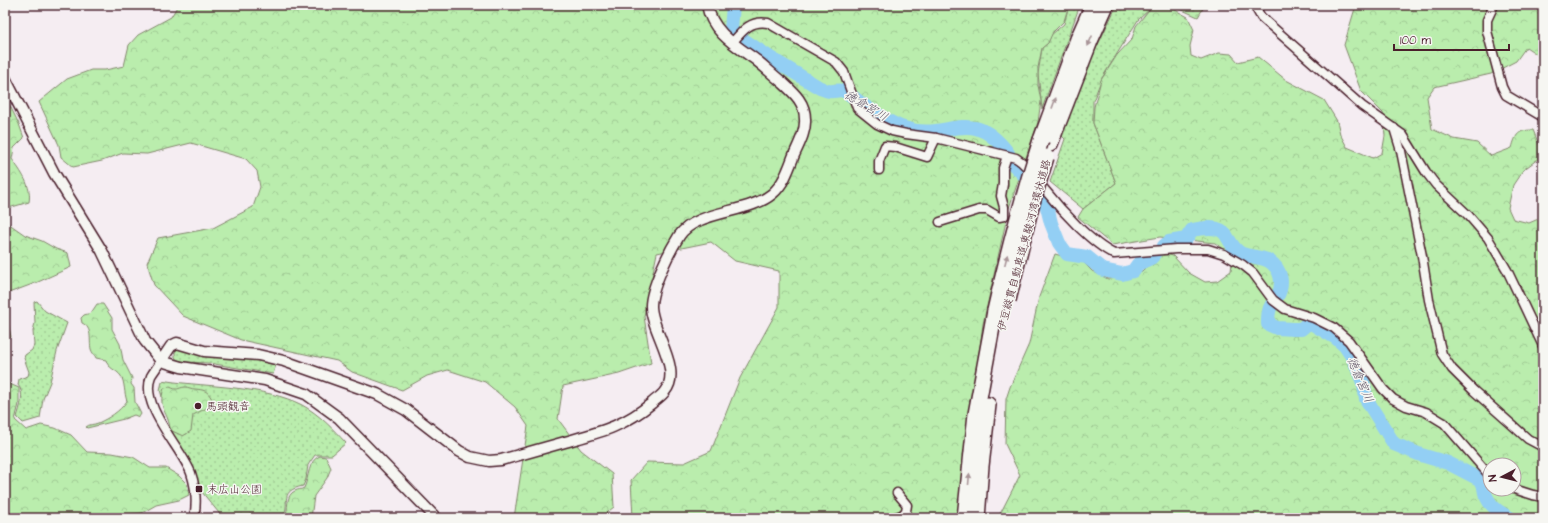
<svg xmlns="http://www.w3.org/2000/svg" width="1548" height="523" font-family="'Architects Daughter','Klee One',sans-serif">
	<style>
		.grass { fill: url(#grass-dots); stroke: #82866c }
		.forest { fill: url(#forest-crowns); stroke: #82866c; fill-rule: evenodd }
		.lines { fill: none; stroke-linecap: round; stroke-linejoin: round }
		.river { stroke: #93cff4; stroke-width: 14 }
		.minor-casing { stroke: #4a1f2b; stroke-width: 11 }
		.tertiary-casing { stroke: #4a1f2b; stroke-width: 13 }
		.motorway-casing { stroke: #4a1f2b; stroke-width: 18 }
		.minor { stroke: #f6f6f2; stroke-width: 8 }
		.tertiary { stroke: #f6f6f2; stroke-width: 10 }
		.motorway { stroke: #f6f6f2; stroke-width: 15 }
		.motorway-bridge-casing { stroke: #4a1f2b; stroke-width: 18; stroke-linecap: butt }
		.motorway-bridge { stroke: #f6f6f2; stroke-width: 15 }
		.oneway { fill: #a99598 }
		.poi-dot { fill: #4a1f2b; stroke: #f6f6f2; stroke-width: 1.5 }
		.labels { text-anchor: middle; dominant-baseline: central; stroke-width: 3; stroke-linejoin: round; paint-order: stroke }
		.street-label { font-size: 11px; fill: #4a1f2b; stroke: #f6f6f2 }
		.poi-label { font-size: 11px; fill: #4a1f2b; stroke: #f6f6f2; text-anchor: start }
		.water-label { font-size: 12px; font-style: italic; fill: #605467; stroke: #f6f6f2 }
	</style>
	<defs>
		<pattern id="grass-dots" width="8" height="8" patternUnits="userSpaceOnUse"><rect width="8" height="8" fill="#baedad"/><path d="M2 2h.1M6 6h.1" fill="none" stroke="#a1cb95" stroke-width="1.8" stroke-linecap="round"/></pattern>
		<pattern id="forest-crowns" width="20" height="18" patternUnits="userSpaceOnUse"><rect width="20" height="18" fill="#baedad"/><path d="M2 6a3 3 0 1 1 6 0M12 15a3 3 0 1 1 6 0" fill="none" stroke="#a1cb95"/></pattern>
	</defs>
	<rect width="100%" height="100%" fill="#f5edf2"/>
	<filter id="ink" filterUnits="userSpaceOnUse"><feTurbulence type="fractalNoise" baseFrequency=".025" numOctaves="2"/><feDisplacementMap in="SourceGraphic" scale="8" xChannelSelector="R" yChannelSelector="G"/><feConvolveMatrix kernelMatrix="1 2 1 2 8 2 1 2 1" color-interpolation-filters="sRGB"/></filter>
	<g filter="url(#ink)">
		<g class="grass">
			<polygon points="1069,5 1080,5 1042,109 1038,74 1042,48 1048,43 1051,35 1064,24"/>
			<polygon points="1117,5 1154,5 1138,20 1102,78 1093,101 1093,123 1116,183 1083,209 1050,182 1065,139 1060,134 1076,90"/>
			<polygon points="1171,5 1205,5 1198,17"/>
			<path d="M37,301L45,311L67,323L57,351L50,382L43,399L40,418L23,423L17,417C20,408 25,392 18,385L19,379L28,376L29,372L24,358L25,355L32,350L34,345L33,331L35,323L34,302Z"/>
			<polygon points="181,348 247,358 276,365 273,374 209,363 187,362 177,360 175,357 175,352 177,349"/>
			<path d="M167,381C208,387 265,386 302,405C319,414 333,429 346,443L332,455H315L308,465L306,479L303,486C279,491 290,501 284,516L277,515L270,518H223L197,486L174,437L160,390L162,382Z"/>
		</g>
		<g class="forest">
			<polygon points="178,5 1069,5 1064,21 1053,32 1048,43 1042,48 1038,68 1038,85 1041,101 1038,122 1009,208 983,324 958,518 633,518 631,480 647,462 684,463 711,451 740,378 779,307 779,271 735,261 711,242 657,253 644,316 651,363 619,374 563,386 558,419 581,450 612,474 614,507 600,518 514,518 528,426 515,407 485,382 448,370 427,376 402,390 352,372 337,361 241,340 183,316 154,285 147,263 158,238 213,228 253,207 260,187 257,171 246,159 191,143 147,154 123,153 102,161 73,167 61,157 59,145 39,102 67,79 91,70 105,70 124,66 129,45 138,35 171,17"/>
			<path d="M1166,5L1188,17L1194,30L1190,46L1191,56L1201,60L1219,53L1231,54L1238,62L1258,57L1286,80L1324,100L1337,121L1340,134L1347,147L1373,158L1382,153L1385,136L1383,113L1361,91L1344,45L1356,5H1543V55H1538L1526,47L1516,61L1491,74L1434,87L1427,97L1432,129L1454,139L1477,143L1491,156L1512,148C1516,134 1518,130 1533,130L1540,147L1538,159L1523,170L1513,185L1508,208L1513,219L1529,223L1543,217V518H998L1020,475L1005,444L1006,399L1010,387L1029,344L1039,297L1055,254L1083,262L1092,271L1108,279L1120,278L1142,271L1161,253L1173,256L1189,273L1205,282L1217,281L1231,271L1233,255L1215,243L1160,237L1112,245L1078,217L1083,209L1116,183L1093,123L1094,107L1101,80L1117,55L1132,39L1136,26L1152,6ZM1490,465H1514V489H1490Z"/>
			<path d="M5,96L19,124L24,138L14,148L12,159C21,172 32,186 29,202L5,209Z"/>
			<polygon points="5,218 5,221 25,235 42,241 56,249 68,253 71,267 38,282 6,294 7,318 11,337 5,339"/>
			<path d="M97,304H103L112,318V329L120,344L123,360L132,378L131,384L134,388L135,402L141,414L139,417L134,415L124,419L87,428L86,427C89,424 93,425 98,423C109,418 119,412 127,401C124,393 125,383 121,376C116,369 108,369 106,360L96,358C95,355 92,353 91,349C89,340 93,328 82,323L81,318L84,315L91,313Z"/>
			<polygon points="5,382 19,388 19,404 15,420 26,430 41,425 55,428 71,435 87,452 112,453 133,457 150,468 166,468 179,476 187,484 189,495 179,500 156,505 142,513 126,515 122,518 5,518"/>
			<path d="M170,387C178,391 177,388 185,387C188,387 192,389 195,389C204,390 207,390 212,399L209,407L193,415L191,431L183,436L170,430C169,412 157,410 164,388Z"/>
			<path d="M320,456L326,457L331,468L327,478L314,496L311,518H285C289,509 285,495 295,491C298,489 301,490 304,488C309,478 308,460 320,456Z"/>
		</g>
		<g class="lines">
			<g class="river">
				<path d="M733,5L731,30L732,32L772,59L820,88C823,89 826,91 829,91C834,92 839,89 844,91C851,94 856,100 862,104C875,113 889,123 904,128C948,143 970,103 1008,153"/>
				<polyline points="1012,163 1025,176 1046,203 1051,223 1059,243 1067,254 1087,257 1103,270 1122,274 1133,271 1138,264 1151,258 1155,254"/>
				<path d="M1164,246L1169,242L1186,239L1192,230C1202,228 1220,225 1226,235C1231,243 1234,250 1242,254C1251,257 1261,257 1269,261C1282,269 1284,285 1277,297"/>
				<path d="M1272,304C1268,310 1268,316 1268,324L1277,328L1293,329H1301L1307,324L1311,323L1336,338L1345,346L1353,358L1364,385L1366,399L1394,444L1421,455L1448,463L1481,480C1484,484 1484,488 1485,493C1489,506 1499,512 1510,518"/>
			</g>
			<g class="minor-casing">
				<g id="minor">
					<polyline points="1254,5 1261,17 1362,106 1403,135 1426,172 1436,185 1469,216 1488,238 1507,270 1543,346"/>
					<polyline points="1494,5 1487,20 1487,31 1502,87 1506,95 1543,117"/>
					<path d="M732,43C742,31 750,20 768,23L836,62L844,72L857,108L877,124L892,131L906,134L936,138L1016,158C1028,165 1036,179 1045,190C1061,210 1091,243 1114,254L1176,249H1208L1224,254L1243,265L1253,273L1273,300L1285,309L1314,318L1334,328L1349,341L1383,389L1393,399L1406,406L1426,412L1444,423L1490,476"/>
					<polyline points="1394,128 1401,151 1422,256 1429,300 1442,354 1452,369 1474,391 1528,439 1543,447"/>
					<polyline points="879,170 879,161 885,146 895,147 927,157 936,138"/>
					<polyline points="940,222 979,210 987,210 999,217 1004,216 1004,207 1001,196 1003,184 1003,168 1007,156"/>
					<path d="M161,361C158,366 154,371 151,376C139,406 181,447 191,473C196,488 197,503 194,518"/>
					<polyline points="1514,489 1533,495 1543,497"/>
					<polyline points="893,518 902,515 906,511 907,505 897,493"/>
				</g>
			</g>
			<g class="tertiary-casing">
				<g id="tertiary">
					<polyline points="5,78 54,173 102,251 145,341 161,361 181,367 265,380 306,394 339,418 436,518"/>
					<path d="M161,361L171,346L177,343L204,351L258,355L284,361L377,394L406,410L459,451L470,457L489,461L501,460C523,454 544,448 565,442C600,432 623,427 652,403C656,399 662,396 665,391C683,370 651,331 651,306C651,288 669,252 679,236C696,210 748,214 772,194C784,184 789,168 794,155C799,144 806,131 805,119C805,102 794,93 782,82C773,75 765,67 756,60C735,45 712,32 707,5"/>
				</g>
			</g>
			<g class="motorway-casing">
				<g id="motorway">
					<polyline points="1041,140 1078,39 1093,5"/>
					<polyline points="1050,144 1090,41 1106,5"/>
					<polyline points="965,518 976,414 995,311"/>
					<polyline points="977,518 981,466 988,405"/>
				</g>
			</g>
			<use href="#minor" class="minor"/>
			<use href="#tertiary" class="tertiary"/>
			<use href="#motorway" class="motorway"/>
			<g class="motorway-bridge-casing">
				<g id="motorway-bridge">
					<polyline points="1008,300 1031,206 1046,157"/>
					<path d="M995,311C1008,253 1023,196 1041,140"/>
				</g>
			</g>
			<use href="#motorway-bridge" class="motorway-bridge"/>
		</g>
		<defs><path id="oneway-solid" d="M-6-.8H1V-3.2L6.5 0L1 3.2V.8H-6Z"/></defs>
		<g class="oneway">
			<use href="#oneway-solid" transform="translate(1090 41) rotate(113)"/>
			<use href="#oneway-solid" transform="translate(1054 103) rotate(-70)"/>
			<use href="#oneway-solid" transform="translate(1006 260) rotate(-76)"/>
			<use href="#oneway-solid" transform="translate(969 479) rotate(-85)"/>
		</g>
	</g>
	<g class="poi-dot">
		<circle cx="198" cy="406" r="4"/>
		<rect x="195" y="485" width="8" height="8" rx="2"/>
	</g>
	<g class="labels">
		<g class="street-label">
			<text transform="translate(1024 245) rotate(-75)">伊豆縦貫自動車道;東駿河湾環状道路</text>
		</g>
		<g class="poi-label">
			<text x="206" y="406">馬頭観音</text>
			<text x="207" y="489">末広山公園</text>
		</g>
		<g class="water-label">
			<text transform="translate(866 106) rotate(31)">徳倉宮川</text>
			<text transform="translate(1360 380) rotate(67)">徳倉宮川</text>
		</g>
	</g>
	<rect width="1548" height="523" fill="none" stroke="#f6f6f2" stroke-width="20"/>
	<rect x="10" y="10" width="1528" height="503" fill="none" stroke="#4a1f2b" stroke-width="1.5" filter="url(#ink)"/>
	<g transform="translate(1502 477) rotate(263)"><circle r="19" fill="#f6f6f2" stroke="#b1a0a2"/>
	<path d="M0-3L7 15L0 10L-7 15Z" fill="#4a1f2b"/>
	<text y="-6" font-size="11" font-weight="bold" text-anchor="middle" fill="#4a1f2b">N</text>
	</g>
	<path d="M1394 44v6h115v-6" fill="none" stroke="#4a1f2b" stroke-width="2"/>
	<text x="1400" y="44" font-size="12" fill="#4a1f2b" stroke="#f6f6f2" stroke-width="3" paint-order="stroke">100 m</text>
</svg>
